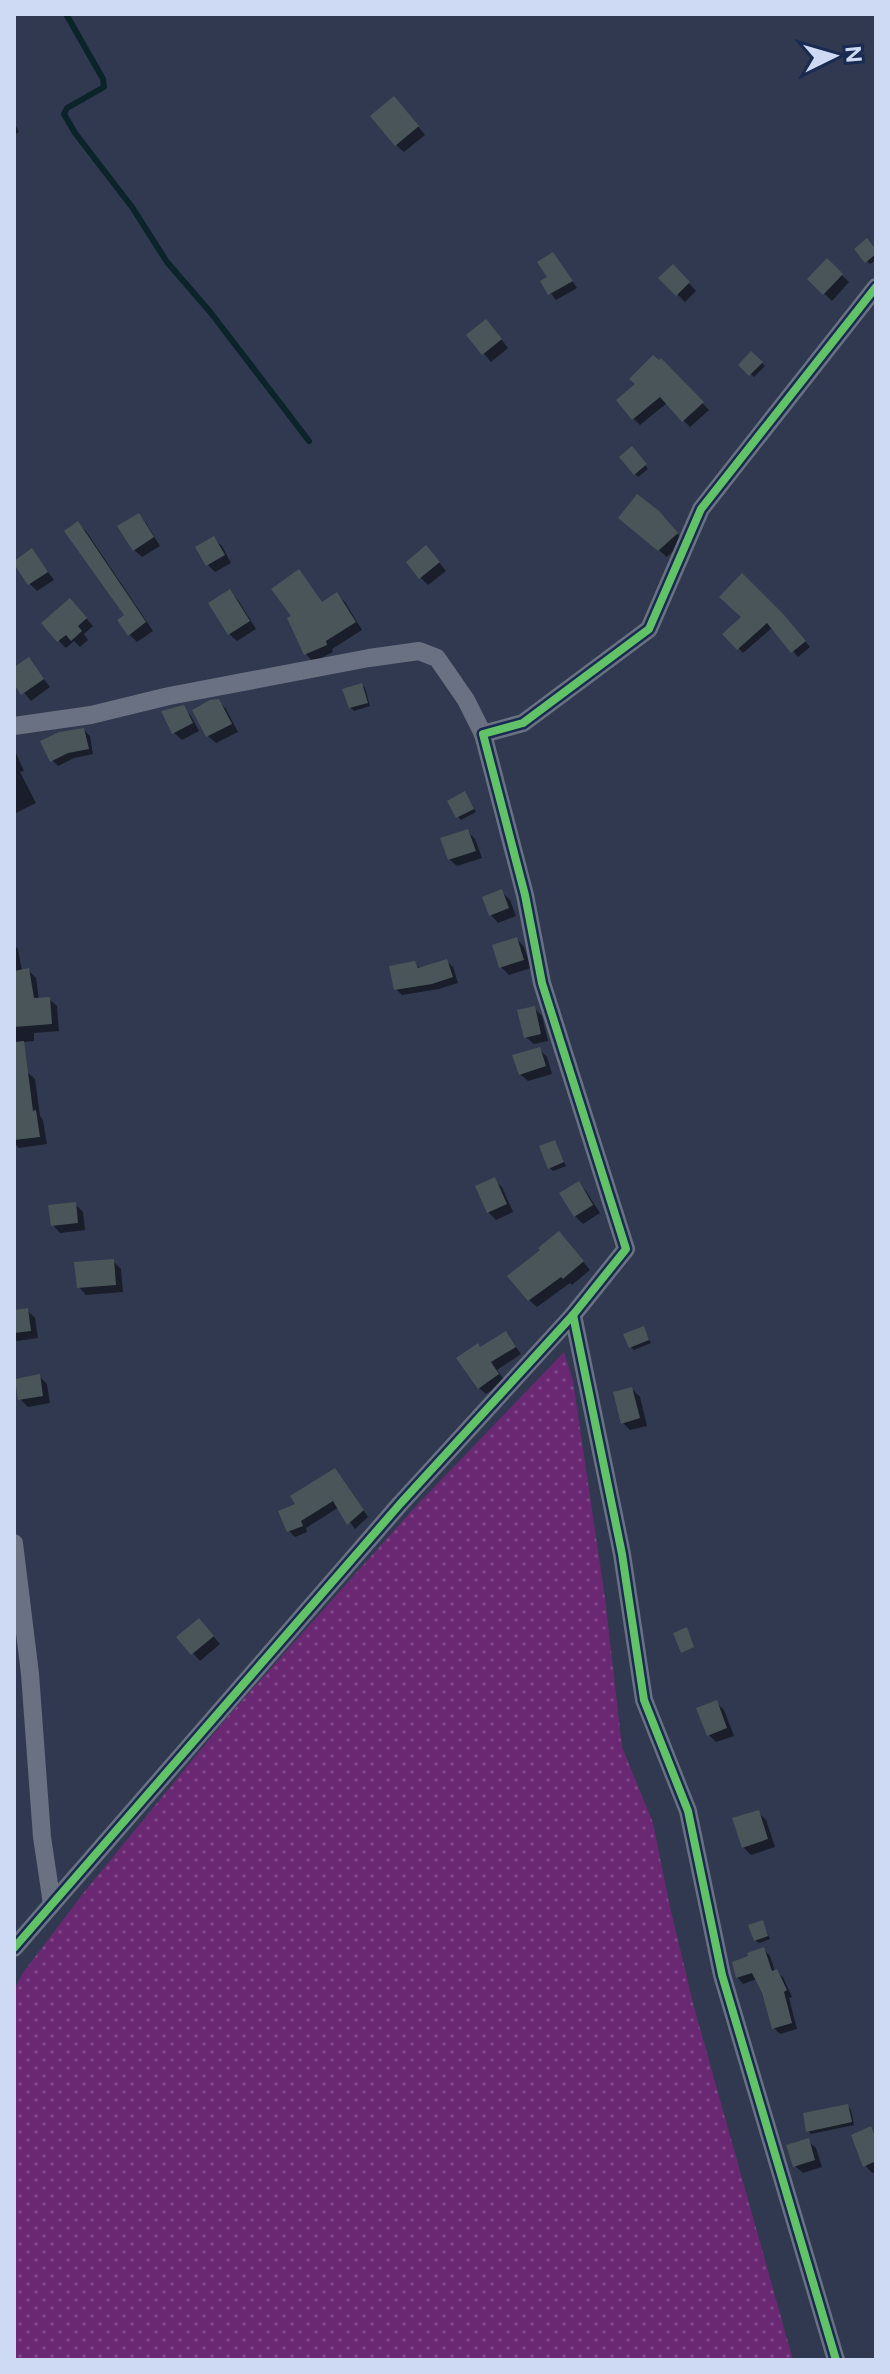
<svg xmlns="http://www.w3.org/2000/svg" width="890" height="2374" font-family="Figtree,sans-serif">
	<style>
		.green { fill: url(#green-dots) }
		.shadow { fill: #0007 }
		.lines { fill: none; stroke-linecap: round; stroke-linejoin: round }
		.stream { stroke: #0b2429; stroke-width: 6 }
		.building { fill: #4a5559 }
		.minor { stroke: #6a7182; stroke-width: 18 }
		.cycleway-casing { stroke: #1a2a51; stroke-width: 13 }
		.cycleway { stroke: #61c268; stroke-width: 8 }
	</style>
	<defs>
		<pattern id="green-dots" width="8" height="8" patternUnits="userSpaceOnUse" patternTransform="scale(2)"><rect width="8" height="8" fill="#6a2872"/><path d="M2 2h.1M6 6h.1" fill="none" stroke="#7e4787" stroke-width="1.8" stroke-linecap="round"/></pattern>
	</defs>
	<rect width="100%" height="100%" fill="#30394f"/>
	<polygon class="green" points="564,1352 573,1381 605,1598 622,1747 653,1823 670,1907 694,2007 793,2360 14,2360 14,1990 22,1974 85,1891 230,1714 416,1506"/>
	<g class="shadow">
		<polygon points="402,106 425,135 404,152 396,145"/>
		<polygon points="14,122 19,132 14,135"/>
		<polygon points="876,252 876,260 870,264 867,261"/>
		<polygon points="827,261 849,282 832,301 809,279"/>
		<polygon points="673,266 696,291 685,302 661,278"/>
		<polygon points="564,269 577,288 556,300 542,282"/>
		<polygon points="493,329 508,348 491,362 469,336"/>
		<polygon points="751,353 765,366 754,377 741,365"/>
		<polygon points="661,361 709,410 690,427 667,403 640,425 633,418"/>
		<polygon points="635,452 648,469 638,477 622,458"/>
		<polygon points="139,515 146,523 160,546 142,557 134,550"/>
		<polygon points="666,521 684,541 667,557 629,525"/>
		<polygon points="78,524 86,531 153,631 137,642 129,634 127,615"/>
		<polygon points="214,539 222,546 231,563 215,572 207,564"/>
		<polygon points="32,551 54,580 37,591 29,583"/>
		<polygon points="434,556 446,571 428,585 421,578"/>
		<polygon points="230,592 238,600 256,629 237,641 229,634"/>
		<polygon points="337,595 345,602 362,630 332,649 333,652 313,662 306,654 290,619 323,604"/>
		<polygon points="77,608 93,626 84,634 88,640 80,647 74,641 66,648 59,641"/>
		<polygon points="743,617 790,623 810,647 798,657 773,627 743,653 725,634"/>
		<polygon points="28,659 50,687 31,701 14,680 14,669"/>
		<polygon points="362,685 365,688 370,706 354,711 350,707"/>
		<polygon points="218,701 226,709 238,732 216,743 208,736"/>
		<polygon points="183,708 191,716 199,731 182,740 174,733"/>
		<polygon points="84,730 90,736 93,754 74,758 58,766 52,760"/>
		<polygon points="14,749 24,771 20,772 36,803 16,813"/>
		<polygon points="465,794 476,812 461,820 458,817"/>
		<polygon points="467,831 475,839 482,858 457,866 449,859"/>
		<polygon points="502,892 510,900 516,916 498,923 491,915"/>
		<polygon points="517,939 524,947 531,968 509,975 501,967"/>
		<polygon points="14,945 18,949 22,971 28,970 36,978 39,1000 49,999 57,1006 59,1031 34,1033 34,1041 14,1043"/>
		<polygon points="446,961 453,967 458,983 439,989 402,995 396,989 415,963 421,969"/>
		<polygon points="534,1008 542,1016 548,1041 534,1044 526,1037"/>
		<polygon points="539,1049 547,1057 552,1074 528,1081 520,1074"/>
		<polygon points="27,1072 35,1079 40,1116 43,1120 47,1144 19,1148 14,1143 14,1073"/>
		<polygon points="555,1142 566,1166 553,1171 550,1168"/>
		<polygon points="494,1180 502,1187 513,1212 496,1220 488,1212"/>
		<polygon points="579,1184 586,1191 600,1213 583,1224 575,1216"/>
		<polygon points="75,1204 83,1212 85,1230 60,1233 53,1225"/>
		<polygon points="566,1241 590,1270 572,1285 570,1283 537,1307 529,1300 542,1251"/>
		<polygon points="113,1261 121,1269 123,1292 86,1295 79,1287"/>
		<polygon points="27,1310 35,1318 38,1338 17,1341 14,1338 14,1312"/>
		<polygon points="643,1328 651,1343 634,1350 631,1347"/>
		<polygon points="505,1333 521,1354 497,1370 505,1381 486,1394 479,1388 481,1349"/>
		<polygon points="39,1376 47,1384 50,1403 28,1407 20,1399"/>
		<polygon points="632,1389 640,1397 647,1426 630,1430 623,1423"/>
		<polygon points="341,1477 368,1517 355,1529 339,1507 306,1528 307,1532 295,1537 289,1531 298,1505"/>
		<polygon points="206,1628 220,1644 200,1661 193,1653"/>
		<polygon points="717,1703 724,1710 734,1736 716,1742 709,1735"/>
		<polygon points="758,1812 766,1820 775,1847 751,1855 743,1847"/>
		<polygon points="762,1922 770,1939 759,1943 755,1940"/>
		<polygon points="763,1949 770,1956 775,1972 783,1977 792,1997 789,1998 797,2029 780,2034 774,2028 757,1979 743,1984 737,1977"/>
		<polygon points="848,2106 851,2110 854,2125 811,2134 808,2131"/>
		<polygon points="871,2129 876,2134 876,2172 872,2173 865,2165"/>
		<polygon points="808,2141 816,2148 822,2167 803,2173 795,2166"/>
	</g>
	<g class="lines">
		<polyline class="stream" points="66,14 103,79 104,87 67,108 64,114 75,133 132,207 167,262 211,313 309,441"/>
	</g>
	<g class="building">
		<polygon points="394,96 419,126 395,146 370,116"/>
		<polygon points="867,238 876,250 876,254 865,263 854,249"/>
		<polygon points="553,252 573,281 548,295 540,281 547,277 537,262"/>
		<polygon points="827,258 843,274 823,295 807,279"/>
		<polygon points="673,264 690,282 676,296 658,278"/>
		<polygon points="486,319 502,339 482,355 466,335"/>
		<polygon points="751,351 763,362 749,376 738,365"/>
		<polygon points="653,355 659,360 661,358 704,402 682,422 660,397 632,420 616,400 635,384 629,379"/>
		<polygon points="632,446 647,464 634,475 619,457"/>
		<polygon points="637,494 659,511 678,533 658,551 618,518"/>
		<polygon points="139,513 154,537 133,551 117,526"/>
		<polygon points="78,521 146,622 128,636 117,620 124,615 64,531"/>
		<polygon points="214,536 225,555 206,566 195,547"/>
		<polygon points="426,545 440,562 419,579 406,562"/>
		<polygon points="32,548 48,572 28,585 14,564 14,561"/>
		<polygon points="299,569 322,602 337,592 356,622 326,641 327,645 304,655 287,618 291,616 271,589"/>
		<polygon points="742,573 784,615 806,641 791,653 767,623 737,650 722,634 741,617 719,597"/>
		<polygon points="230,589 250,621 228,635 208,603"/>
		<polygon points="70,598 87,618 78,626 82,631 71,641 66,635 57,642 41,623"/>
		<polygon points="29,657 44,679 21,695 14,684 14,667"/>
		<polygon points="362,683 368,703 349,708 342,689"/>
		<polygon points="219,699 232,724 206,737 192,710 210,700"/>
		<polygon points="184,705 193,723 172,734 161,711"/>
		<polygon points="84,728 89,749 68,753 50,762 40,741 59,732"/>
		<polygon points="465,791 474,809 456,818 447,801"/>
		<polygon points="468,829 476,851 448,860 440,838"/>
		<polygon points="502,889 509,908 489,916 482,897"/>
		<polygon points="517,937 524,960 499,968 492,945"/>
		<polygon points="447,959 453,977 432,984 394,990 389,966 415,961 418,968"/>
		<polygon points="29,968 34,998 50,997 52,1024 14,1027 14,971"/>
		<polygon points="535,1006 541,1034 524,1038 517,1010"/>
		<polygon points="24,1041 33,1111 36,1110 40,1137 14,1140 14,1042"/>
		<polygon points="540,1047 546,1066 519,1075 512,1055"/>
		<polygon points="555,1140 564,1162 548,1169 539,1146"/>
		<polygon points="495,1177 507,1204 487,1213 475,1186"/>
		<polygon points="579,1181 593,1205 574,1217 559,1193"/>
		<polygon points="76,1202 78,1223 51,1226 48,1205"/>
		<polygon points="559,1231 584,1261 563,1279 561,1277 528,1301 507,1276 540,1250 538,1248"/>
		<polygon points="114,1259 116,1285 77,1288 74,1262"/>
		<polygon points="28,1308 31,1331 14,1333 14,1310"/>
		<polygon points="644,1326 649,1340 629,1348 623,1334"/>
		<polygon points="506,1331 516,1347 491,1362 499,1374 478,1389 456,1358 478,1343 480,1347"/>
		<polygon points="40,1374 43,1396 18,1400 15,1379"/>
		<polygon points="632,1387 640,1418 621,1424 613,1392"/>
		<polygon points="335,1468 364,1510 347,1525 333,1501 301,1521 303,1526 287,1532 278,1511 295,1504 290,1496"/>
		<polygon points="199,1618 214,1636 191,1655 176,1637"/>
		<polygon points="687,1627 694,1647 681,1653 673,1633"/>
		<polygon points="717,1700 727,1728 707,1736 696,1708"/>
		<polygon points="759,1810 768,1839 742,1848 732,1818"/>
		<polygon points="763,1920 768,1936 754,1941 748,1925"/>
		<polygon points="764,1947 772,1971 777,1969 787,1990 784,1992 792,2023 772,2029 762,1993 752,1973 736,1978 732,1962 748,1956 747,1953"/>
		<polygon points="848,2104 852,2122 806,2132 803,2113"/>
		<polygon points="871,2126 876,2138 876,2161 863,2167 851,2135"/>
		<polygon points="809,2138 815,2160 793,2167 786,2145"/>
	</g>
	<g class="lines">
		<g class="minor">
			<polyline points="14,726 91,715 169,696 369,658 419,651 437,658 466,700 483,734"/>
			<polyline points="573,1315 622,1554 644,1700 688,1811 722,1975 836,2360"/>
			<polyline points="14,1543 30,1674 42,1837 52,1904"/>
			<polyline points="14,1948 400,1504 573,1315 626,1249 542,983 525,895 483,734 523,723 649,629 701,509 876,287"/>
		</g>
		<g class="cycleway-casing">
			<g id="cycleway">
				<polyline points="573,1315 622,1554 644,1700 688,1811 722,1975 836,2360"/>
				<polyline points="14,1948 400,1504 573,1315 626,1249 542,983 525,895 483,734 523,723 649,629 701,509 876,287"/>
			</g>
		</g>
		<use href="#cycleway" class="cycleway"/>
	</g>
	<rect width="890" height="2374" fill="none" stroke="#cedaf3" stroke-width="32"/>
	<g transform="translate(834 56) rotate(85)" stroke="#1a2a51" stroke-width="6" paint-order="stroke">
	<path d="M0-6L14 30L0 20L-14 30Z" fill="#cedaf3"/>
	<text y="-12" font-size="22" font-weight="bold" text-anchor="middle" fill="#cedaf3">N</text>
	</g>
</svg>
